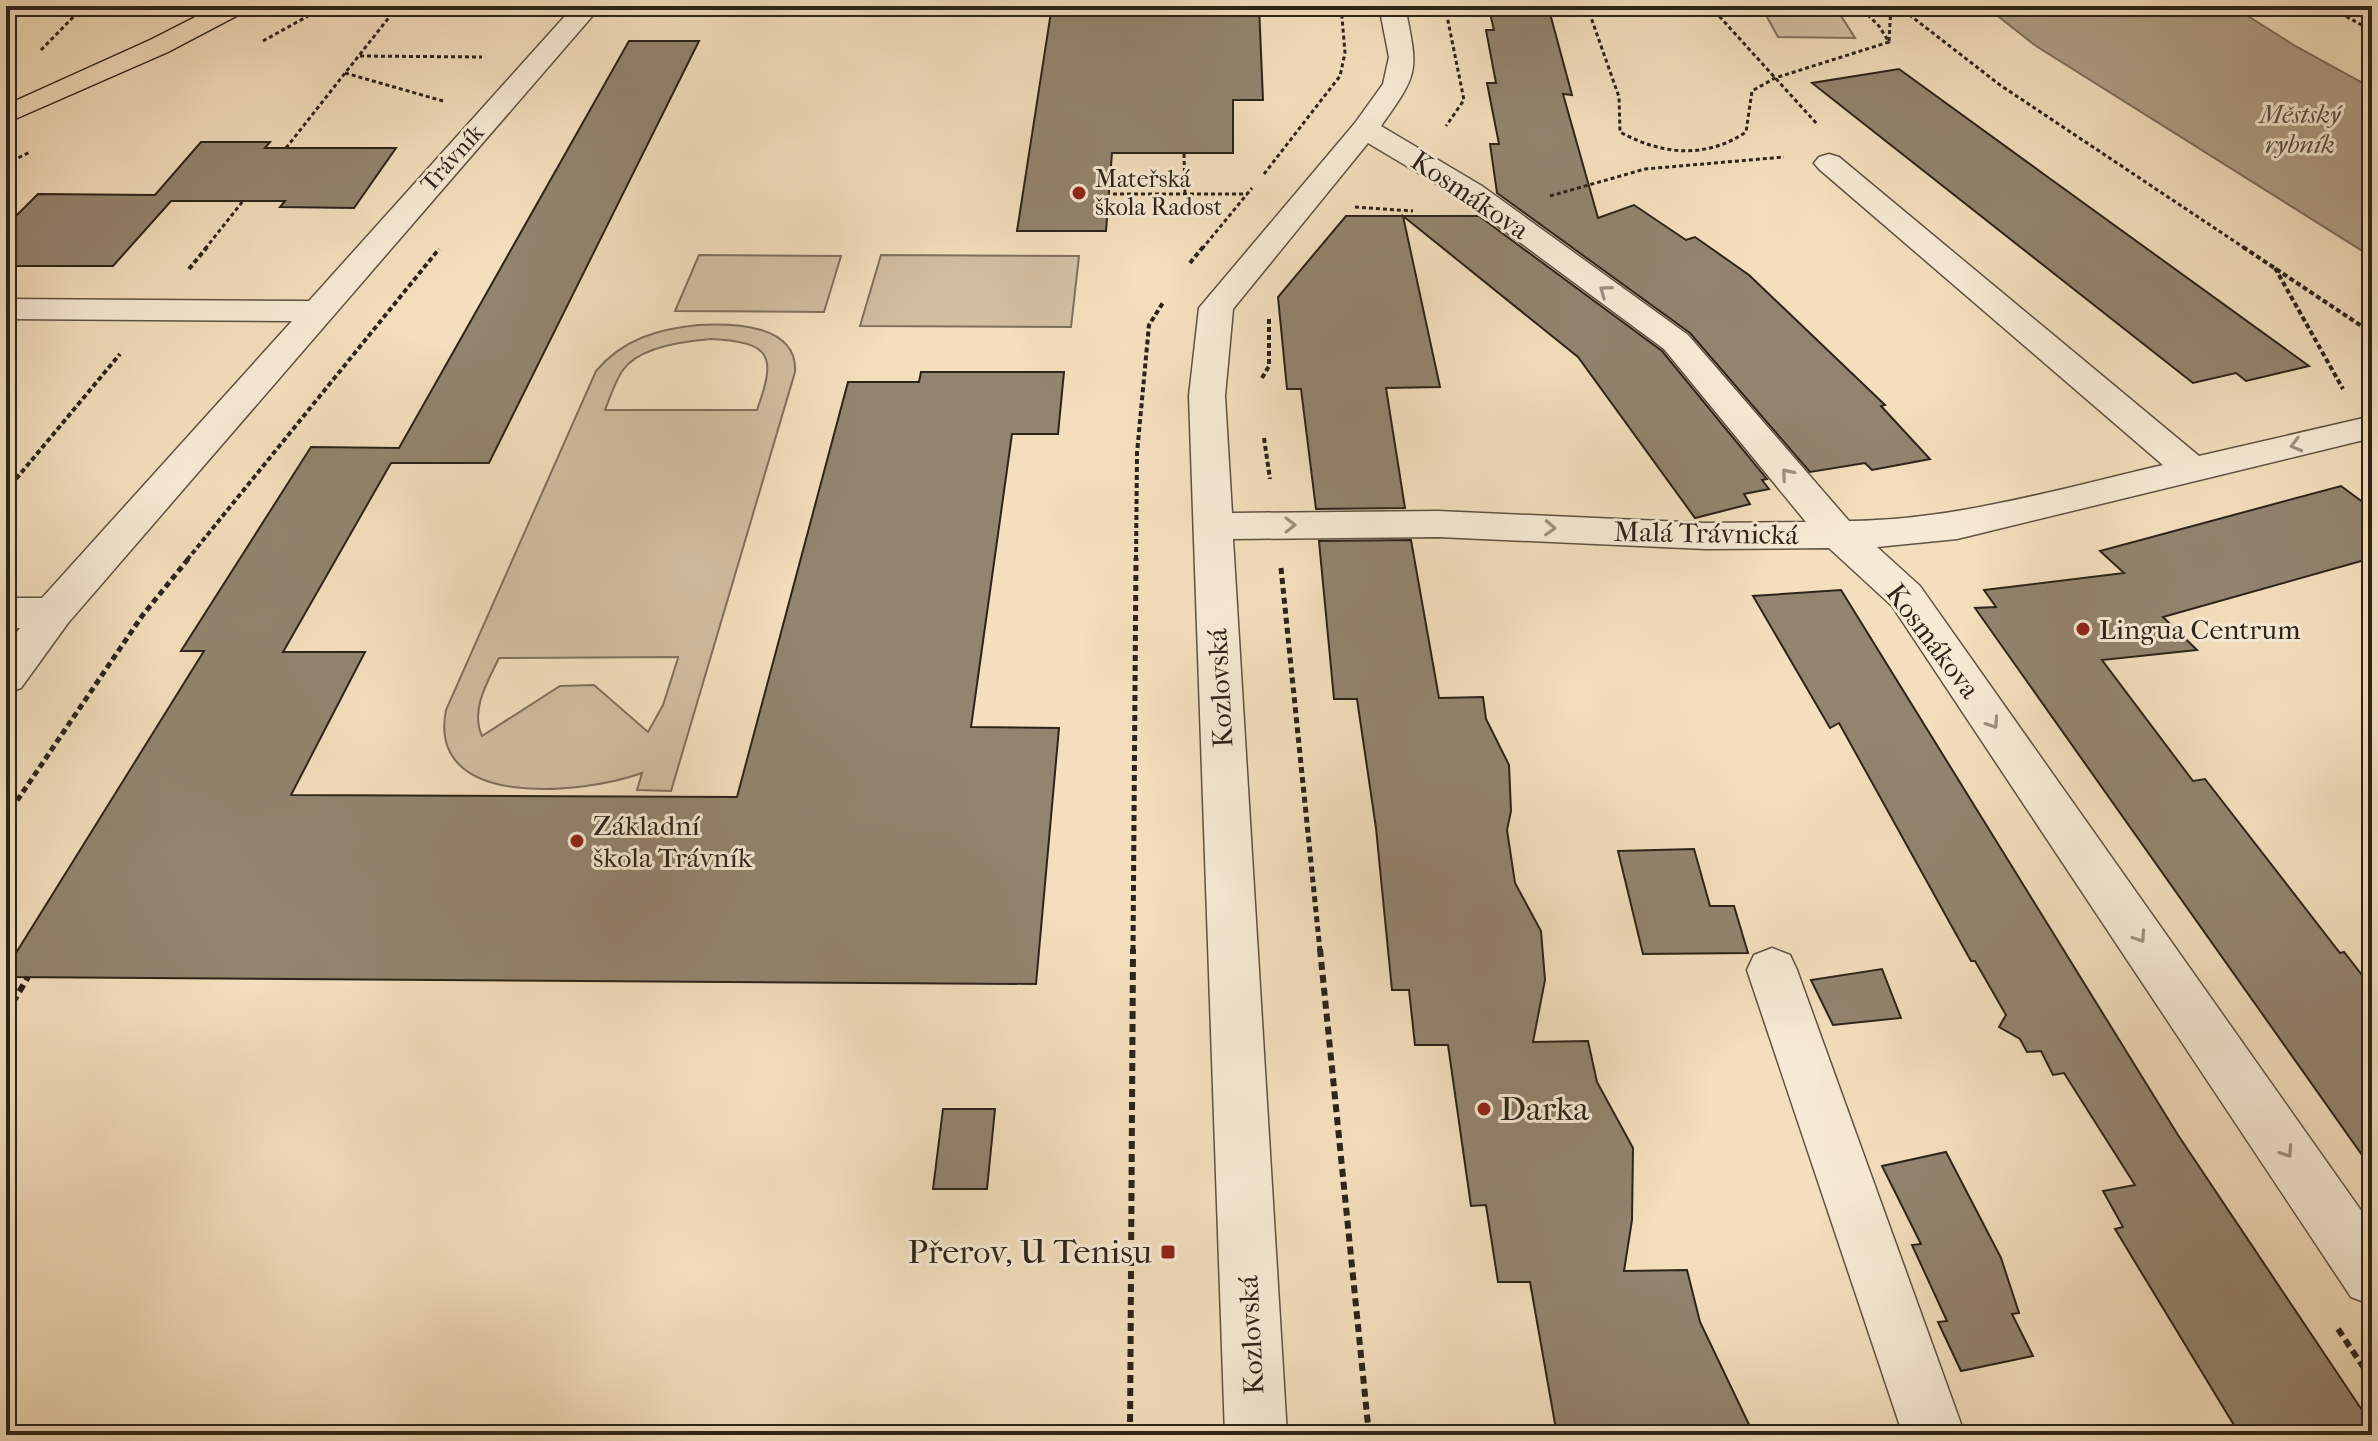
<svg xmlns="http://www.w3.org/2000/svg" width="2378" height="1441" font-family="'IM FELL French Canon',serif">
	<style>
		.green { fill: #d1bea1; stroke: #7e705d; stroke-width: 2; fill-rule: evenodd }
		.water { fill: #af9e85; stroke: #7b6d5a; stroke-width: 2 }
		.building { fill: #93846e; stroke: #2c2319; stroke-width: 2 }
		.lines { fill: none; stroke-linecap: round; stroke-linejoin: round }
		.minor-casing { stroke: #5e5242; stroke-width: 3 }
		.major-casing { stroke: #2c2319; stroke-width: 3 }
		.path-far3 { stroke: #2c2319; stroke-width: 3; stroke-dasharray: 4 3; stroke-linecap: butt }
		.path-far2 { stroke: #2c2319; stroke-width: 4; stroke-dasharray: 5 3; stroke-linecap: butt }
		.path-far1 { stroke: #2c2319; stroke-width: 5; stroke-dasharray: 6 4; stroke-linecap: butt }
		.path { stroke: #2c2319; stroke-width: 6; stroke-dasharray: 8 5; stroke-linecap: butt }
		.minor { fill: #f7ead4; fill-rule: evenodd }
		.major { fill: #f3debd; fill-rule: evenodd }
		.oneway { stroke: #9c9080 }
		.poi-dot { fill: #8f2418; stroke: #f7ead4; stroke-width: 3 }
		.labels { text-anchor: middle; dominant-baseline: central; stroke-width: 6; stroke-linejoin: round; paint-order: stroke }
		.far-street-label { font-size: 24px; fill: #2c2319; stroke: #f7ead4 }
		.far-poi-label { font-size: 24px; fill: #2c2319; stroke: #f7ead4; text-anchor: start }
		.far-water-label { font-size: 26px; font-style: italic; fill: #5a4e3f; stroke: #f7ead4 }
		.street-label { font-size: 28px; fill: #2c2319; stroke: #f7ead4 }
		.poi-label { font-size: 28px; fill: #2c2319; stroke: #f7ead4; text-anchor: start }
		.near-poi-label { font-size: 34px; fill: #2c2319; stroke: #f7ead4; text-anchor: start }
	</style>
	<rect width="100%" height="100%" fill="#f3debd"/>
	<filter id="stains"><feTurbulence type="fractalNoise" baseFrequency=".0025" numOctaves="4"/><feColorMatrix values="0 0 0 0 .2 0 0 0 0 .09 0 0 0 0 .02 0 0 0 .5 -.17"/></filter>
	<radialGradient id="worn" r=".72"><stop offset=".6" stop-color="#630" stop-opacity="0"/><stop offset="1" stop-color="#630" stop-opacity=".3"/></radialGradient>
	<g class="green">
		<polygon points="1761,6 1835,6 1855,38 1778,37"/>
		<polygon points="699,255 841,256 824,312 675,311"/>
		<polygon points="881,255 1079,256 1071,327 860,326"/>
		<path d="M698,325C732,323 798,324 795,372L671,791L637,790L642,773C584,794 426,811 446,710L596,371C623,339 658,329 698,325ZM711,339C773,342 776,357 757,410H605C610,398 615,381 623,370C639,347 686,341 711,339ZM499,658L678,657V658L663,705L648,732L594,685L560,686L482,736C470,710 488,681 499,658Z"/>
	</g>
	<polygon class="water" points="1985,6 2232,6 2297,47 2372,88 2372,257 2036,46"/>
	<g class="building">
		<polygon points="1126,6 1259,6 1263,100 1233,100 1233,153 1112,153 1106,231 1017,231 1051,12 1125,12"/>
		<polygon points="1501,6 1548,6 1572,95 1563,94 1598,218 1634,205 1686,240 1695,237 1749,275 1885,405 1881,406 1930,459 1872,470 1865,463 1810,472 1690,333 1497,193 1490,144 1499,144 1487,83 1496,83 1486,30 1494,30 1489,9 1501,9"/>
		<polygon points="629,41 699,41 489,463 391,463 283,652 365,652 291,795 737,797 848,382 919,382 921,372 1064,372 1058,434 1012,434 971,727 1059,728 1036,984 6,977 6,969 204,651 181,651 311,447 399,448"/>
		<polygon points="1899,69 2045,175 2309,366 2246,381 2236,373 2193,383 1812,83"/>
		<polygon points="201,142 270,142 265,148 396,148 354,208 280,207 285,201 171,201 113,266 6,266 6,226 38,194 155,195"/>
		<polygon points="1346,216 1479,216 1662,351 1767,479 1762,480 1769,489 1744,494 1750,504 1695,518 1578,357 1403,216 1440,387 1386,388 1405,508 1316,509 1301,389 1287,389 1278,297"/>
		<polygon points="2341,486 2372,509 2372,558 2163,617 2197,650 2102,660 2193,781 2205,779 2340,953 2344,952 2372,988 2372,1169 1975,608 1996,607 1984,590 2124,573 2100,551"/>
		<polygon points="1411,540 1439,698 1483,697 1486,719 1509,765 1511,811 1507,830 1515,883 1541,931 1545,980 1533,1042 1588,1041 1597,1082 1633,1148 1632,1220 1624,1271 1687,1270 1700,1322 1754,1435 1557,1435 1530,1282 1498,1282 1486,1205 1471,1206 1448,1045 1415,1045 1409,990 1392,990 1376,828 1357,699 1334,699 1319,541"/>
		<polygon points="1841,590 2178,1135 2372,1425 2372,1435 2240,1435 2115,1229 2123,1227 2103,1191 2135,1185 2064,1073 2053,1075 2041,1051 2027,1052 2020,1039 1999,1027 2006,1015 1975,961 1971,961 1839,723 1830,728 1753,596"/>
		<polygon points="1694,849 1710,906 1734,906 1748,953 1643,954 1618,851"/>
		<polygon points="1882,969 1901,1018 1833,1025 1811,980"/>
		<polygon points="943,1109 995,1109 987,1189 933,1189"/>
		<polygon points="1946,1152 2001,1258 2019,1313 2012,1314 2033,1356 1961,1371 1938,1322 1947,1321 1912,1245 1921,1244 1882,1166"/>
	</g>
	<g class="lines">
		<g class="minor-casing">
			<g id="minor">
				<polygon points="574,6 601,6 68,623 21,688 6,693 6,646 20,628 6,628 6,598 42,598 292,321 6,319 6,299 309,301"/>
				<path d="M1379,6H1405C1418,72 1420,71 1381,126L1482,186L1688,335L1849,521C1956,520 2059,489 2163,465L1819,169L1814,163L1819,157L1829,154L1839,157L2199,456L2372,416V438L1957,539L1877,547L1920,586L2372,1226V1305L2351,1297L1892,606L1829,548L1706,549L1438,537L1233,539L1287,1435H1225L1189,396L1199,308L1355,123L1383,84L1389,57ZM1368,143L1460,198L1664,349L1806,522L1706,523L1438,511L1232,513L1225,396L1233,309Z"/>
				<polygon points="1772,948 1790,955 1797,970 1965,1435 1903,1435 1747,970 1754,955"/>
			</g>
		</g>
		<g class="major-casing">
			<polygon id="major" points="217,6 250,6 246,11 168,52 6,123 6,105 150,40"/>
		</g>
		<g class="path-far3">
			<polyline points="1445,6 1464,100 1446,126"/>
			<path d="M1587,6L1619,97L1620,132C1662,155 1706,159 1746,132L1752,91L1775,78L1889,42L1879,26L1859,6"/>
			<polyline points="1710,6 1817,124"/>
			<polyline points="1898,6 2000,85 2246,249"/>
			<polyline points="2328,6 2372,31"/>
			<polyline points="263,41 326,6"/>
			<polyline points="1889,41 1891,6"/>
			<polyline points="41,50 84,6"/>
			<polyline points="360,56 482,57"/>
			<polyline points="345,73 443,101"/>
			<polyline points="286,148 398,6"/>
			<polyline points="1184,154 1185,194"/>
			<polyline points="6,164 30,152"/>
			<polyline points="1264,174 1340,76 1345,53 1341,6"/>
			<polyline points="1113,194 1247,194"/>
			<polyline points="1550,196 1645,169 1784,157"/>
			<polyline points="1355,207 1413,211"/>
			<polyline points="205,249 243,201"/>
			<polyline points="1202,249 1252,188"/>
		</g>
		<g class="path-far2">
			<polyline points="2243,247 2372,333"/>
			<polyline points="1190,263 1203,247"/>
			<polyline points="2275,268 2343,389"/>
			<polyline points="189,269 207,247"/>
			<polyline points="1262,378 1269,366 1269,318"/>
			<polyline points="1264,438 1270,479"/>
			<polyline points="6,491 120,354"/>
			<polyline points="187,560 439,249"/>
			<polyline points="1136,560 1137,453 1149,325 1164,301"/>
		</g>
		<g class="path-far1">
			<polyline points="1281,568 1320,951"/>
			<polyline points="6,817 142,616 189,558"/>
			<polyline points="1133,951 1136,558"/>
		</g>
		<g class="path">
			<polyline points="1320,949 1369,1435"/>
			<polyline points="6,1014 28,977"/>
			<polyline points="2338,1329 2372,1380"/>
			<polyline points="6,1427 1130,1433"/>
			<polyline points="1130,1435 1133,949"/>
		</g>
		<use href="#minor" class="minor"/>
		<use href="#major" class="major"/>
	</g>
	<defs><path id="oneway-chevron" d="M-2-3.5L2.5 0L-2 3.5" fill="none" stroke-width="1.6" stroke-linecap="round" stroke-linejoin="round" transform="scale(2)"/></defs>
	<g class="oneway">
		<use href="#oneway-chevron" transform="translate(1605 291) rotate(-144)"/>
		<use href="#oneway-chevron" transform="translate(2296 445) rotate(166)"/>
		<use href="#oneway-chevron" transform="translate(1787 474) rotate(-130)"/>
		<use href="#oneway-chevron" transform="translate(1290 525)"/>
		<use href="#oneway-chevron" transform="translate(1550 528) rotate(3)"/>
		<use href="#oneway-chevron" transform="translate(1993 723) rotate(56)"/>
		<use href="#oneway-chevron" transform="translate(2140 937) rotate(56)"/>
		<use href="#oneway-chevron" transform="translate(2287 1152) rotate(56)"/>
	</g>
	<g class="poi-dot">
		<circle cx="1079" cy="193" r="8"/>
		<circle cx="2083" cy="629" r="8"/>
		<circle cx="577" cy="841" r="8"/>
		<circle cx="1484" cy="1109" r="8"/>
		<rect x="1160" y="1244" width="16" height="16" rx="4"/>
	</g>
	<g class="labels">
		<g class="far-street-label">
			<text transform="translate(452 158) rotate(-48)">Trávník</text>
		</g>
		<g class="far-poi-label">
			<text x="1095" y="179">Mateřská<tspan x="1095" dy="28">škola Radost</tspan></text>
		</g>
		<g class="far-water-label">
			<text x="2300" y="114">Městský<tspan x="2300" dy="30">rybník</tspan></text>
		</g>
		<g class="street-label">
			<text transform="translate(1470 195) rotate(34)">Kosmákova</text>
			<text transform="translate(1706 533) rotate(1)">Malá Trávnická</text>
			<text transform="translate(1933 641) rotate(53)">Kosmákova</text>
			<text transform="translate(1220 688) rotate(-93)">Kozlovská</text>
			<text transform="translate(1251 1335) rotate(-93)">Kozlovská</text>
		</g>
		<g class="poi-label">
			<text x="2099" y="629">Lingua Centrum</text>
			<text x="593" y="825">Základní<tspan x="593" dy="32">škola Trávník</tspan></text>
		</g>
		<g class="near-poi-label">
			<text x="1500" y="1109">Darka</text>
			<text x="1152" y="1252" text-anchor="end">Přerov, U Tenisu</text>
		</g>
	</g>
	<rect width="2378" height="1441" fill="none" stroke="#f3debd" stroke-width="32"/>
	<rect x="8" y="8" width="2362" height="1425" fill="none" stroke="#2c2319" stroke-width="4"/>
	<rect x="16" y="16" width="2346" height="1409" fill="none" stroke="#2c2319" stroke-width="2"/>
	<rect width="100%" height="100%" filter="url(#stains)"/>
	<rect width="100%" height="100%" fill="url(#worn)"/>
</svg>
